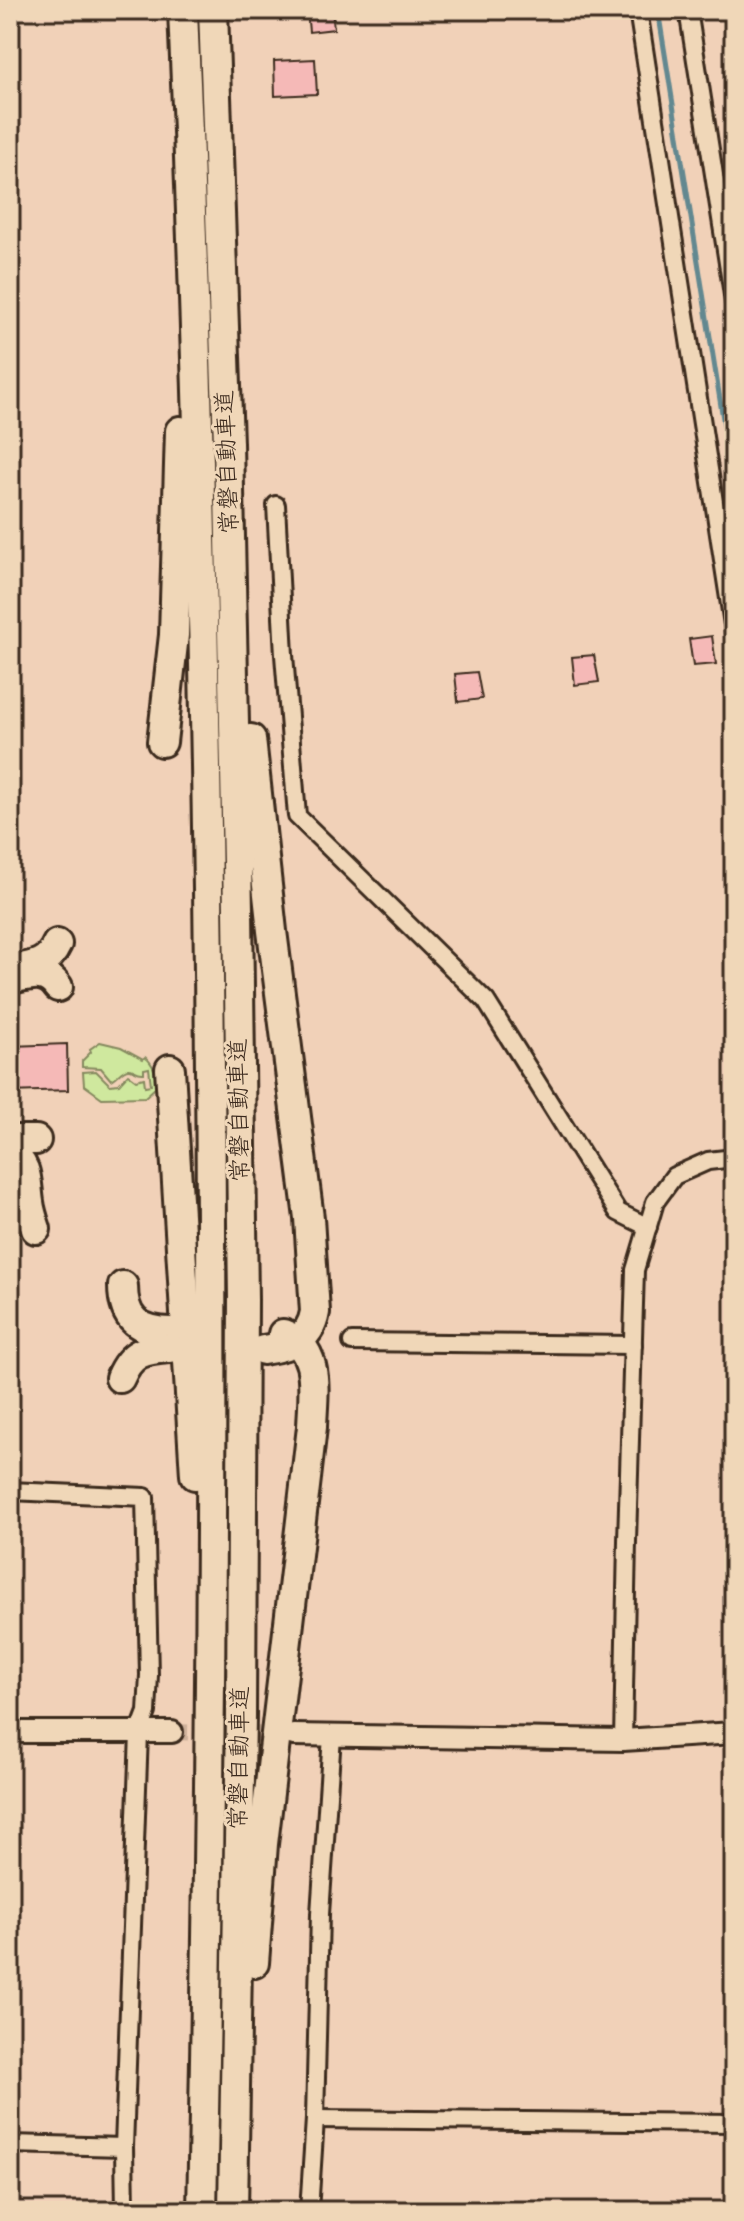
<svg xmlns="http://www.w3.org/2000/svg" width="744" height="2221" font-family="Kalam,'Klee One',sans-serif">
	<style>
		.green { fill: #cfe89e; stroke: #85895e; stroke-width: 2 }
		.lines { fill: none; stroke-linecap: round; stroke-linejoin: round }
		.stream { stroke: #628890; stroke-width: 5 }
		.building { fill: #f5b9b7; stroke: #3b2a1e; stroke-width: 2 }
		.minor-tunnel { stroke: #cdb099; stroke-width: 16; stroke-dasharray: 16 8; stroke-linecap: butt }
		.motorway-tunnel { stroke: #cdb099; stroke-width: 28; stroke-dasharray: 28 14; stroke-linecap: butt }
		.minor-casing { stroke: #3b2a1e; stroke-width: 22 }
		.tertiary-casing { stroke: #3b2a1e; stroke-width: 26 }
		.motorway-casing { stroke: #3b2a1e; stroke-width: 34 }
		.minor { stroke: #f0d7b8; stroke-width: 16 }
		.tertiary { stroke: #f0d7b8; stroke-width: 20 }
		.motorway { stroke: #f0d7b8; stroke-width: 28 }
		.labels { text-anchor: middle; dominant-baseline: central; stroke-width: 6; stroke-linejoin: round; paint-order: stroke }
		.street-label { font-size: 24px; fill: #3b2a1e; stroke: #f0d7b8 }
	</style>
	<rect width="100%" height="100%" fill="#f1d1b8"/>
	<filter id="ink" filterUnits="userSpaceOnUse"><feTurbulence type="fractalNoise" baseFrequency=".0125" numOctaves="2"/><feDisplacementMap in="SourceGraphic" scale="16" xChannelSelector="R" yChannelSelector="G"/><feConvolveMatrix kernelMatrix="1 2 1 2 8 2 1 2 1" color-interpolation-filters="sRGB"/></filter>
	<g filter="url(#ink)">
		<path class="green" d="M100,1042L121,1047L143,1059L145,1057C156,1066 155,1074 155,1088L145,1097L102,1098L84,1085L83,1072L96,1071L110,1085L119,1084L128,1074L136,1080L144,1078L145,1086L151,1085L149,1068L144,1069V1073C136,1074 135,1069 129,1069C123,1068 117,1078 111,1080L101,1068L82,1067V1061L91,1052L90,1049Z"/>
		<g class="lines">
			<polyline class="stream" points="658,10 734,488"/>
		</g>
		<g class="building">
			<polygon points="307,10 332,10 334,29 309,32"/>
			<polygon points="315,59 317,94 275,96 274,61"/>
			<polygon points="712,636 716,664 693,666 689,639"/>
			<polygon points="594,655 599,682 575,685 572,657"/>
			<polygon points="477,672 482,699 458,702 455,674"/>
			<polygon points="67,1044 68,1090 10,1092 10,1046"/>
		</g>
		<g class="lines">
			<polyline class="minor-tunnel" points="172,1732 284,1735"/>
			<polyline class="motorway-tunnel" points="188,1331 262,1331"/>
			<g class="minor-casing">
				<g id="minor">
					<polyline points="638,10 734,631"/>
					<polyline points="688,10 734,301"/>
					<polyline points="276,505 284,655 297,816 486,1001 618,1212 648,1227"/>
					<polyline points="352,1342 633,1345"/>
					<polyline points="10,1491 145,1497 149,1675 147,1712 139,1733 124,2147 125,2211"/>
					<polyline points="623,1740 627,1541 635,1270 655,1202 674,1176 708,1161 734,1158"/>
					<polyline points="315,2119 734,2123"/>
					<polyline points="10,2144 124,2147"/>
					<polyline points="309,2211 315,2119 320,1914 332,1736"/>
				</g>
			</g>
			<g class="tertiary-casing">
				<g id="tertiary">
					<polyline points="10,1732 172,1732"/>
					<polyline points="293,1735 623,1740 734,1733"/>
				</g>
			</g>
			<g class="motorway-casing">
				<g id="motorway">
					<path d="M183,10C215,743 218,1477 202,2211"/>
					<polyline points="213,10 228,443 238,910 243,1300 241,1716 233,2211"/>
					<path d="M251,739L272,931L309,1218L315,1312C310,1341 289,1346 263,1350"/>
					<polyline points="162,742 174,635 180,431"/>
					<path d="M10,970C32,966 47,966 57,944"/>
					<path d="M16,978C34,974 47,971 58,987"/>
					<polyline points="170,1069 195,1475"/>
					<polyline points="10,1140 36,1140"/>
					<path d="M10,1153C29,1164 26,1183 29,1202C30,1211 33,1220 36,1229"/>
					<path d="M123,1286C123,1320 139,1331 171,1332"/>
					<path d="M120,1378C131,1352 143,1350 170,1348"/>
					<path d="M254,1963L263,1844L312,1427C313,1393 322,1348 283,1334"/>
				</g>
			</g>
			<use href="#minor" class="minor"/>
			<use href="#tertiary" class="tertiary"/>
			<use href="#motorway" class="motorway"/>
		</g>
	</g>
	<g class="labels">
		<g class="street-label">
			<text transform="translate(228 462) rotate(-92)">常磐自動車道</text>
			<text transform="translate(240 1110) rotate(-91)">常磐自動車道</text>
			<text transform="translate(240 1758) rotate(-89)">常磐自動車道</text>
		</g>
	</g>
	<rect width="744" height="2221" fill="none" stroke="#f0d7b8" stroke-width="40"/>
	<rect x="20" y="20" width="704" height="2181" fill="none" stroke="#3b2a1e" stroke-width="3" filter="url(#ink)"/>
</svg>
